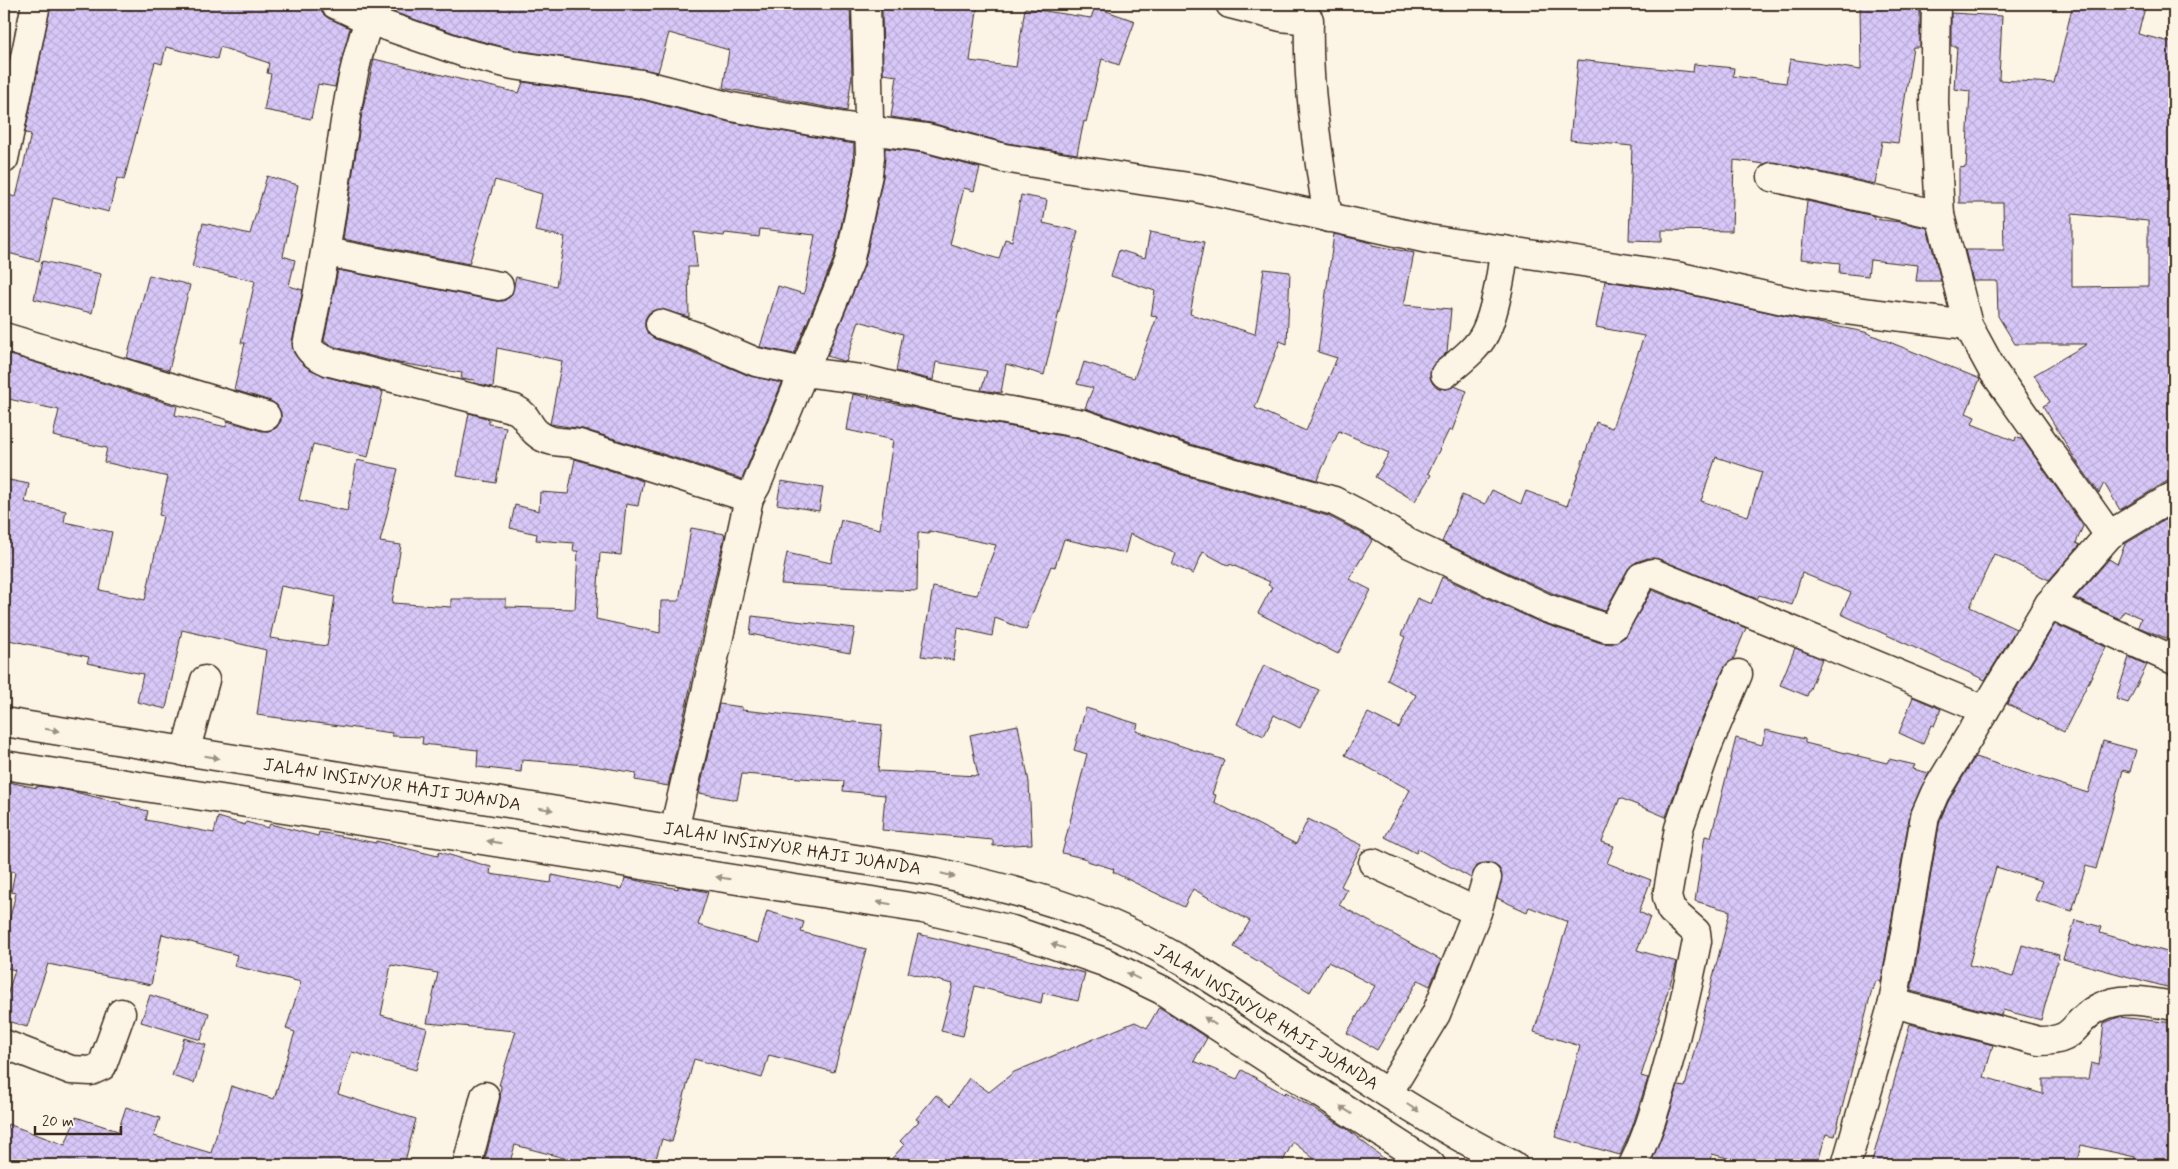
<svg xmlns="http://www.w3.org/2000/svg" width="2178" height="1169" font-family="Mynerve,sans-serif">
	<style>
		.building { fill: url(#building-cross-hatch); stroke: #3b2a1e; fill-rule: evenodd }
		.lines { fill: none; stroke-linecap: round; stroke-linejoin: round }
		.minor-casing { stroke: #3b2a1e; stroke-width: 31 }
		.highway-casing { stroke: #3b2a1e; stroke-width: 31 }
		.minor { stroke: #fcf5e5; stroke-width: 28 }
		.highway { stroke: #fcf5e5; stroke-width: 28 }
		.oneway { fill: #9c9082 }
		.labels { text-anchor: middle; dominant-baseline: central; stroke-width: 5; stroke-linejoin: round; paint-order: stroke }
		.street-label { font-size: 18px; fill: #3b2a1e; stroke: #fcf5e5 }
	</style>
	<defs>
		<pattern id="building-cross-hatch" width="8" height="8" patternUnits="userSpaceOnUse" patternTransform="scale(1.25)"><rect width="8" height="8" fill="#d8c8f9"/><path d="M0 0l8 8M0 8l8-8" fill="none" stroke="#baacd5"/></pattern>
	</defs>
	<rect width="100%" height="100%" fill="#fcf5e5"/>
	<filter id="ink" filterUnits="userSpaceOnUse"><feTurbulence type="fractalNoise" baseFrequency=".02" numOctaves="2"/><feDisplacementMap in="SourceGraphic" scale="10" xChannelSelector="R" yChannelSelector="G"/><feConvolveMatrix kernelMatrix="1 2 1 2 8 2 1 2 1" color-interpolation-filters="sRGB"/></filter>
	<g filter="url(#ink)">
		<g class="building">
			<polygon points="51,4 315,4 320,6 322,13 328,18 350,28 335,87 318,84 311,119 264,110 271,74 267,73 269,63 220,47 217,59 166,47 162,64 155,62 124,180 117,178 109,212 53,198 39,261 4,252 4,194 16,197 31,134 25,133"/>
			<polygon points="391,4 850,4 852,75 847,111 723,88 729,50 669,33 658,72 516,50 469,38 390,11"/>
			<polygon points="882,4 978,4 970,61 1016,67 1025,8 1091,18 1095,7 1135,21 1119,65 1102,59 1086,122 1084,121 1077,154 1007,143 931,123 891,117 897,76 883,74"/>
			<polygon points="1860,4 1920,4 1920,47 1913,47 1898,143 1882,141 1875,184 1775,162 1765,164 1734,160 1732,231 1662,230 1662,241 1629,240 1632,146 1570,140 1578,60 1693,72 1694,64 1734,68 1733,76 1786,83 1790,59 1861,70"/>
			<path d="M2073,4H2146L2138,34L2174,43V477L2120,510L2104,483L2099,493L2075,459L2043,406L2050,402L2034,375L2087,344H2015L1998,316L1997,281H1973L1965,250H2004L2003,203H1959V168L1966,167L1970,91L1954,89L1957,46H1951V13L2002,16L1999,80L2054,83ZM2072,214L2148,221V286L2072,287Z"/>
			<polygon points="374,59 519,93 523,82 639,99 729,122 854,144 853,171 834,258 794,354 760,347 778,286 804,294 815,235 760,229 759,237 725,233 724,236 694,232 697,267 688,267 689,317 657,309 649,313 645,319 645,327 648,334 655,339 692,352 750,376 782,383 742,479 583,429 550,424 562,361 497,348 493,387 474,383 475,380 461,379 462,373 399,363 335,347 324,341 338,270 496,301 504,301 511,296 516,277 556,286 565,237 535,231 542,194 495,180 469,264 343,239 362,112"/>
			<polygon points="885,148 924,153 980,168 974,191 964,188 950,244 999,259 1005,239 1012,241 1021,195 1047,200 1043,223 1078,231 1044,375 1006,364 1001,393 981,390 987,371 936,362 933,380 896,371 903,334 859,321 846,362 827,356 864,266 883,177"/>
			<path d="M267,176L298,185L283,256L295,260L289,286L303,290L292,342L294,353L305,366L324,376L383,392L368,457L313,444L299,500L347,511L357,460L398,469L380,542L401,545L392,603L451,607V599H506V607L575,609L578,551H573L574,543L536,540L537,534L510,528L515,505L539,511L540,492L568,494L575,459L643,481L638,506L626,504L621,555L600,553L596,619L660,633L661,601H679L691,528L725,534L668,786L635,780L636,773L587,765L522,760L521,772L477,767L478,750L422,744L423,737L392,736V733L257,715L266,650L182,630L166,709L137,702L143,674L87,663L89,657L4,639V479L29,484L25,502L66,511L64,522L112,532L100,590L145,600L163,516L159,515L168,477L104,462L107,448L53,436L59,410L4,398V353L177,406L175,415L226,427L227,421L262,431H269L276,428L281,421V413L277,405L271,401L234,390L245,343H241L255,281L192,267L203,223L250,234ZM281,586L335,597L327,646L270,638Z"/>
			<polygon points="1807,201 1874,216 1874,219 1900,222 1927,228 1941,281 1916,281 1918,265 1870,260 1868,276 1839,273 1840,263 1801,259"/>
			<polygon points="1150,232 1204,242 1190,314 1255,334 1264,269 1290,272 1287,344 1280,341 1255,408 1306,431 1337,358 1318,352 1334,234 1372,243 1372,245 1414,253 1404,305 1451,309 1447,352 1431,368 1430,377 1433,384 1439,388 1447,389 1454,386 1467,391 1452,431 1449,430 1428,473 1431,475 1415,501 1375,477 1389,453 1339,431 1317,480 1190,444 1085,408 1093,388 1077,384 1084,362 1134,378 1157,317 1151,316 1155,291 1111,276 1119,250 1145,258"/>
			<polygon points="42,261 101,274 92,313 34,299"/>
			<polygon points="149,275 190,285 169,370 127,358"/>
			<path d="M1605,281L1673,291L1803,320L1865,332L1980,379L1966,413L1975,417L1972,424L2015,441L2016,437L2023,440L2083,526L2076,543L2080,545L2049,580L1994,554L1970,607L2016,629L1985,680L1841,614L1851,593L1802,573L1792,605L1759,595L1757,599L1659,559L1648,558L1636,562L1628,569L1605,611L1552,593L1442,542L1462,495L1485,504L1492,490L1521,504L1526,491L1567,506L1596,422L1612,428L1644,336L1596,327ZM1716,457L1762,472L1748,516L1701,501Z"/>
			<polygon points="853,394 941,414 1079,439 1180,474 1328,516 1373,539 1349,579 1371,590 1338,654 1258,613 1272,587 1268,585 1270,582 1230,564 1229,566 1203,552 1193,574 1172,564 1176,554 1130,534 1125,553 1064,539 1055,567 1051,566 1026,630 995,618 992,636 958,628 954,660 921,656 933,587 977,595 996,545 929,531 929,533 918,532 917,591 781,584 787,553 831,563 841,520 880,529 893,440 847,430"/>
			<polygon points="469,413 489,419 489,424 506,427 496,483 457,476"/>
			<polygon points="781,481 823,488 819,511 777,504"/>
			<polygon points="2170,517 2174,518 2174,641 2138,627 2141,618 2124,611 2120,619 2075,598 2109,559 2117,564 2125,544"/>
			<polygon points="1442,577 1539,622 1601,643 1612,644 1625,637 1652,590 1746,628 1733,660 1724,668 1694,739 1666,817 1620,798 1602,842 1614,846 1607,863 1651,880 1639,912 1650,917 1637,950 1677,962 1641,1076 1648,1078 1632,1128 1620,1155 1555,1137 1580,1046 1534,1032 1568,922 1529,907 1527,912 1497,898 1502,875 1499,868 1492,863 1484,863 1477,866 1471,878 1418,849 1416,853 1385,837 1410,790 1345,755 1368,713 1399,728 1416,695 1387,680 1405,637 1401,635 1417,598 1431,604"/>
			<polygon points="752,616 855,628 850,653 750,634"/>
			<polygon points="2055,624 2106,647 2064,732 2007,704"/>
			<polygon points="1795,648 1822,659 1807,696 1780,685"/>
			<polygon points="2129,657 2147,665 2128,703 2116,699"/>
			<polygon points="1264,665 1319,690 1300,728 1274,715 1264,736 1237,724"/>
			<polygon points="1913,697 1941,709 1934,726 1931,725 1923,744 1899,733"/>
			<polygon points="719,704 742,707 742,710 882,725 878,771 978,776 970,735 1018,725 1029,782 1032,844 993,846 993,840 882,830 885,795 843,791 844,781 742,774 737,800 699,793"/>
			<polygon points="1086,708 1138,724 1136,731 1224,760 1212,794 1216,795 1214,802 1296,844 1308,819 1362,845 1341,886 1347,890 1339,905 1441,960 1430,986 1418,980 1377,1050 1347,1033 1375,986 1328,962 1310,992 1234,947 1250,921 1193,889 1184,907 1113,872 1114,869 1087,861 1087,859 1062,853 1087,754 1074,750"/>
			<polygon points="1766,730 1805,739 1805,743 1887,763 1889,759 1915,765 1913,769 1929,773 1910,813 1881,982 1876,981 1873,990 1872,989 1835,1136 1826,1134 1817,1165 1754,1165 1712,1154 1708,1165 1658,1165 1651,1163 1665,1128 1678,1086 1685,1087 1730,911 1695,901 1705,836 1711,837 1736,738 1762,745"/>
			<polygon points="2103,741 2136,750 2130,772 2123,770 2096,869 2086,866 2072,911 2035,900 2042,881 1996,867 1969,965 2013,977 2022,945 2059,955 2041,1020 2003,1010 2001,1015 1911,991 1940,820 1949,800 1975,757 2088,793"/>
			<polygon points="4,781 37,788 37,786 66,790 121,803 120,804 148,811 146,820 214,833 218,817 245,825 246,822 268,828 270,824 318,836 319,832 376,843 376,841 438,856 439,852 491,867 490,874 551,883 552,875 622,889 625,878 678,889 678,886 708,892 698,925 758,943 767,911 804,922 801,932 866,949 834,1072 769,1055 762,1078 694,1059 672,1142 662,1139 654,1165 562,1165 564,1158 515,1145 509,1165 490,1165 484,1163 500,1100 501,1085 499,1085 516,1031 427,1023 438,973 391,965 381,1015 427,1028 416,1070 352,1052 338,1094 416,1119 404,1165 16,1165 4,1161 4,1137 8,1124 65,1145 76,1117 118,1131 126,1107 160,1118 154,1136 211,1153 231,1086 274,1099 295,1032 286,1029 301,982 234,966 237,955 162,934 151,985 48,964 27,1027 4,1020 4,1005 15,970 4,967 4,941 16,893 11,892 15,872 4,869"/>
			<polygon points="2075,920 2102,927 2100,933 2174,954 2174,989 2063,959"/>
			<polygon points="918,934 1085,973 1078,1001 1043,993 1041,1003 975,986 963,1036 941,1031 953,984 908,973"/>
			<polygon points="150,995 209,1013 201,1040 141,1022"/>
			<polygon points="1159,1007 1207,1038 1194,1061 1237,1079 1242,1070 1284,1094 1286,1092 1347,1129 1392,1165 1322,1165 1293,1142 1281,1165 886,1165 904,1145 900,1141 919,1121 916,1119 936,1095 950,1106 969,1078 989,1092 1014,1072 1135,1022 1147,1028"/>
			<polygon points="2119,1017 2174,1023 2174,1165 2133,1165 2135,1157 2081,1145 2076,1165 2063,1165 2041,1160 2041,1165 1871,1165 1910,1024 1993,1045 1984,1077 2043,1094 2043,1079 2088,1079 2091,1063 2099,1065 2104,1023"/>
			<polygon points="184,1038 206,1045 194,1083 172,1076"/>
		</g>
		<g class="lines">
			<g class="minor-casing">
				<g id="minor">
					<polyline points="335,4 369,20 465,53 513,65 642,84 732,107 840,126 927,138 1004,158 1146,181 1197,188 1428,239 1676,276 1806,305 1968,325"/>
					<path d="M376,4C352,57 346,117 337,174C329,231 320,288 307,345C312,355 321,358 330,362L515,409C529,416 527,426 538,434C550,444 564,441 579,444C586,446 594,449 601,451L749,498"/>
					<path d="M1230,4L1281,17L1309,20C1307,87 1318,153 1328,218"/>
					<polyline points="1936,4 1934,102 1940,215 1968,325 1993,371 2109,535"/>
					<polyline points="4,159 36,4"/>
					<polyline points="1772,177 1940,215"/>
					<polyline points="326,252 499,286"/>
					<polyline points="660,324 698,337 756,362 804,372 868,380 944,399 1083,424 1185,459 1334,501 1371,520 1408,543 1546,608 1606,628 1611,628 1615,625 1641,577 1653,573 1985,710"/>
					<polyline points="4,337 266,416"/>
					<path d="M1445,374C1459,362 1477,349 1485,333C1495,313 1502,272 1504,250"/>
					<polyline points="2049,604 2174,660"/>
					<polyline points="185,752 205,680"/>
					<polyline points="674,830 718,641 749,498 756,486 849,263 868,174 870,158 866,4"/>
					<polyline points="1373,863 1477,912"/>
					<path d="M1893,1003L2039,1041C2079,1041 2070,1023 2098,1008C2123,995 2148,1002 2174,1006"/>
					<polyline points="4,1044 71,1070 91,1071 102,1066 121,1013"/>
					<polyline points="1388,1093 1436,1014 1477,912 1487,878"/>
					<polyline points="467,1165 485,1096"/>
					<path d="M1633,1165C1647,1137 1655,1109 1664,1079C1677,1033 1688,988 1697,941L1696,932L1671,910L1667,897L1679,828L1708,745L1738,674"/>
					<polyline points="1846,1165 1893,1003 1925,816 1935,793 2049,604 2109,535 2174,496"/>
				</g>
			</g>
			<g class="highway-casing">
				<g id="highway">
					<path d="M4,722L936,872C1000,887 1065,902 1124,930C1171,952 1214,980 1258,1009C1341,1063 1424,1121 1513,1165"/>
					<polyline points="4,765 923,909 1012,930 1104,962 1162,990 1431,1165"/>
				</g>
			</g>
			<use href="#minor" class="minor"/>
			<use href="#highway" class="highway"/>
		</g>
		<defs><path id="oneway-solid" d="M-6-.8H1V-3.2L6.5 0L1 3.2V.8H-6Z" transform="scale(1.25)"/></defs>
		<g class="oneway">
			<use href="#oneway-solid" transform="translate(52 730) rotate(9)"/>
			<use href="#oneway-solid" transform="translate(212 757) rotate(9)"/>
			<use href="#oneway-solid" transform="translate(546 809) rotate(9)"/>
			<use href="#oneway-solid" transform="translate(494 842) rotate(-171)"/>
			<use href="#oneway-solid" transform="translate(948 875) rotate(14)"/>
			<use href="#oneway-solid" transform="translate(723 878) rotate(-171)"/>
			<use href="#oneway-solid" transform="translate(884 903) rotate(-171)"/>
			<use href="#oneway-solid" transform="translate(1058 946) rotate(-161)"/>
			<use href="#oneway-solid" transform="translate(1133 976) rotate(-154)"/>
			<use href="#oneway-solid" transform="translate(1210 1021) rotate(-147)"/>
			<use href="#oneway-solid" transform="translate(1413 1108) rotate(32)"/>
			<use href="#oneway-solid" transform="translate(1346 1110) rotate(-147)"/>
		</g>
	</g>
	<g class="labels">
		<g class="street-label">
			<text transform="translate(392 785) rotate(9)">JALAN INSINYUR HAJI JUANDA</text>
			<text transform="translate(792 849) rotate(9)">JALAN INSINYUR HAJI JUANDA</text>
			<text transform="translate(1266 1017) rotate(32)">JALAN INSINYUR HAJI JUANDA</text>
		</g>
	</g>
	<rect width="2178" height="1169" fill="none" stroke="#fcf5e5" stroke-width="20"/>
	<rect x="10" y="10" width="2158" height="1149" fill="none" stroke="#3b2a1e" stroke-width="2" filter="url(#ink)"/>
	<path d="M35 1126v8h86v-8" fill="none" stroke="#3b2a1e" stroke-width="2.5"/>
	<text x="42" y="1126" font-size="15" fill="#3b2a1e" stroke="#fcf5e5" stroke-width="4" paint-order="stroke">20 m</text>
</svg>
